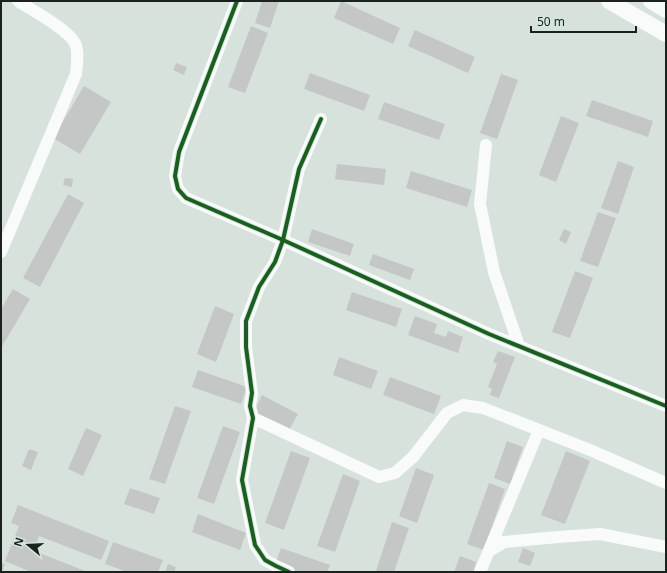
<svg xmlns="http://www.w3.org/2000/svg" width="667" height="573" font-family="'Noto Sans',sans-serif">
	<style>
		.building { fill: #c5c7c7 }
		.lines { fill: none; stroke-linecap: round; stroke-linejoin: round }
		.minor { stroke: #f9fbfa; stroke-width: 12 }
		.tertiary { stroke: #f9fbfa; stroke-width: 16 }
		.cycleway-casing { stroke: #d3e6db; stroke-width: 6 }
		.cycleway { stroke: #1b5e20; stroke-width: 4 }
	</style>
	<rect width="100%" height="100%" fill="#d7e2dc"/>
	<g class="building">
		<polygon points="262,1 279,1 270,28 255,23"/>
		<polygon points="341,1 400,28 393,44 334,18"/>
		<polygon points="251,26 268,33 245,93 228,87"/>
		<polygon points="415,30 475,57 468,73 408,46"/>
		<polygon points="176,63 187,67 184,75 173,70"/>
		<polygon points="310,73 370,95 364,111 304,89"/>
		<polygon points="501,74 518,80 497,139 480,133"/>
		<polygon points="84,86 111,102 80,154 53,138"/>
		<polygon points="592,100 653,121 648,137 586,116"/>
		<polygon points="384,102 445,124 439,140 378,119"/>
		<polygon points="561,116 579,123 556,182 539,175"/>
		<polygon points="618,161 634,167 618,214 601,208"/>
		<polygon points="337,164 386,169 384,185 335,179"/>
		<polygon points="411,171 472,190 467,207 406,188"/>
		<polygon points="65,178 73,179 72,187 63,185"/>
		<polygon points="68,194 84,203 40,287 23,278"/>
		<polygon points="598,212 616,218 598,267 580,261"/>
		<polygon points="312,229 354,244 350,256 308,242"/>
		<polygon points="564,229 571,232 566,244 559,240"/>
		<polygon points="373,254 414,269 410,280 369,265"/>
		<polygon points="575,271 593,278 570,338 552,332"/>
		<polygon points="13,289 30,299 1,348 1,309"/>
		<polygon points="352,292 402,309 396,327 346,310"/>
		<polygon points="215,306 234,314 216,362 197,354"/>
		<polygon points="415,316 437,324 434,333 446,337 448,331 463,337 458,353 408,335"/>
		<polygon points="498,351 515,357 499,398 490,395 492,389 488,387 497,364 493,362"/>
		<polygon points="339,357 378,371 371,389 333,375"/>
		<polygon points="198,370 247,387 241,404 192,387"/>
		<polygon points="390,377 441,396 434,414 383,395"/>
		<polygon points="262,395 298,414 289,430 254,412"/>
		<polygon points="175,406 191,411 165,484 149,479"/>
		<polygon points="223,426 240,432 214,504 197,498"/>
		<polygon points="86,428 102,435 83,476 68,469"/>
		<polygon points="507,441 523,447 510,484 494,478"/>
		<polygon points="29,449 38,452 31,470 22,466"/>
		<polygon points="291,451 310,458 284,530 265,523"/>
		<polygon points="566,451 590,461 565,524 541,515"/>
		<polygon points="416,468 434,475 417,523 399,516"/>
		<polygon points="343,474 360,481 335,552 317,546"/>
		<polygon points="489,483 505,489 484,550 467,544"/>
		<polygon points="130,488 160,498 154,514 124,504"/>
		<polygon points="18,505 109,541 101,560 39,536 34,551 88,572 31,572 5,561 19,526 11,523"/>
		<polygon points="198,514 246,533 240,550 192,532"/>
		<polygon points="392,522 409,528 394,572 379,572 376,571"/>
		<polygon points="113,542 163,560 158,572 121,572 122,570 105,564"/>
		<polygon points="281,548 330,565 327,572 294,572 275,565"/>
		<polygon points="523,548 535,553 530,566 518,562"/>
		<polygon points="460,556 476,562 473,572 454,572"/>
		<polygon points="1,563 5,564 2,572 1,572"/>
		<polygon points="168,564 176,567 174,572 165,572"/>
	</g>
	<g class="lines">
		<g class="minor">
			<polyline points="237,1 179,152 175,176 178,189 186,198 283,240 489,334 666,406"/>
			<polyline points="486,145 480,204 494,272 519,346"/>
			<path d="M1,252L76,74C77,64 79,52 75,43C66,28 33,11 18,1"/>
			<polyline points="253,418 379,477 395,473 413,457 447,413 463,405 483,408 590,450 666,483"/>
			<polyline points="489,551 504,542 558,537 600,534 666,547"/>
			<polyline points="289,572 276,566 265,560 255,545 242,480 253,418 250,406 252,393 246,347 246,321 259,287 275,262 283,240 299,169 321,119"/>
			<polyline points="480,572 539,430"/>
		</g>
		<g class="tertiary">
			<polyline points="609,1 666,34"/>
			<polyline points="651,1 666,10"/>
		</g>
		<g class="cycleway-casing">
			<g id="cycleway">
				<polyline points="237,1 179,152 175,176 178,189 186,198 283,240 489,334 666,406"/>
				<polyline points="289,572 276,566 265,560 255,545 242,480 253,418 250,406 252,393 246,347 246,321 259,287 275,262 283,240 299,169 321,119"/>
			</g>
		</g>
		<use href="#cycleway" class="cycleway"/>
	</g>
	<rect width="667" height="573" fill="none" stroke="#1b221e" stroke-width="4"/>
	<g transform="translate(28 545) rotate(288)" stroke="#d3e6db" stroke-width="3" paint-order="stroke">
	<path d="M0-3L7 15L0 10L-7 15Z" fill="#1b221e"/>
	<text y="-6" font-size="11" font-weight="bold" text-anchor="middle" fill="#1b221e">N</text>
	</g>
	<path d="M531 26v6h105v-6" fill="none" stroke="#1b221e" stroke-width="2"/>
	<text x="537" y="26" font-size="12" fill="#1b221e" stroke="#d3e6db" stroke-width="3" paint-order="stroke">50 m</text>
</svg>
